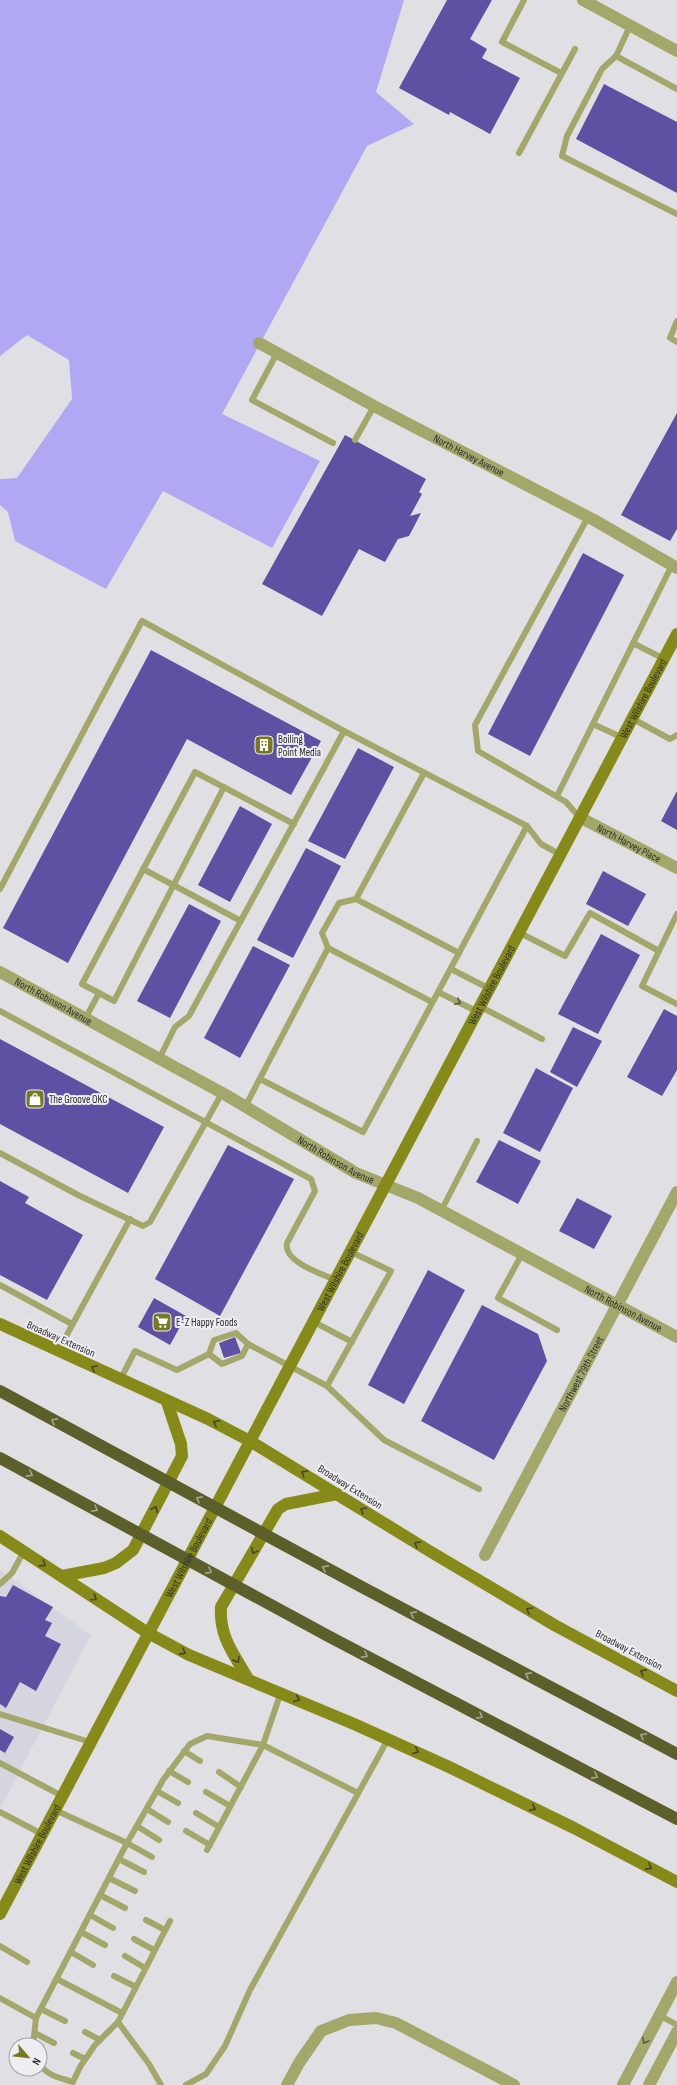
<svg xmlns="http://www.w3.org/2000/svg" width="677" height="2085" font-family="'Sofia Sans Condensed',sans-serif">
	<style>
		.built { fill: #d5d5e0 }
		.green { fill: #b0a8f2 }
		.building { fill: #5e50a2 }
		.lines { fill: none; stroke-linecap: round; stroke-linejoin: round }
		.lane { stroke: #a3a769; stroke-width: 6 }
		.street { stroke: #a3a769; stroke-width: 12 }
		.secondary { stroke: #868a18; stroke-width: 12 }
		.highway { stroke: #5c5f2a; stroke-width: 12 }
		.oneway { stroke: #585945 }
		.oneway2 { stroke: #45462b }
		.oneway3 { stroke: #a4a68e }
		.labels { text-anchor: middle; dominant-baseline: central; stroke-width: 4; stroke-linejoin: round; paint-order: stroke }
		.street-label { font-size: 11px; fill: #2f2f31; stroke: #ededf2 }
		.poi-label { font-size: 11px; fill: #2f2f31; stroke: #ededf2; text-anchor: start }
	</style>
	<rect width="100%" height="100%" fill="#e0e0e4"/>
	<polygon class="built" points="0,1570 91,1635 0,1809"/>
	<polygon class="green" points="0,0 404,0 376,92 414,124 367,146 222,414 320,461 272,548 163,491 106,589 15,541 8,512 0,505 0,479 17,478 72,399 69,360 27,335 0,356"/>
	<g class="building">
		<polygon points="447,0 492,0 470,39 487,49 482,58 520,78 490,134 450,112 449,115 399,88"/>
		<polygon points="604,84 677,122 677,193 576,139"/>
		<polygon points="677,413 677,529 670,541 621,515"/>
		<polygon points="345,435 426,479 419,492 422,494 410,516 421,513 409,536 398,539 385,562 359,549 322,616 262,584"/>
		<polygon points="583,553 624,575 530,756 488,734"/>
		<polygon points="151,650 321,741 291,795 187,739 68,963 3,928"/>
		<polygon points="358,748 394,767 345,859 308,841"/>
		<polygon points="677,791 677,830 661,821"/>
		<polygon points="240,806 272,824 230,902 198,885"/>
		<polygon points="306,848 341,866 293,958 257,940"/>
		<polygon points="603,871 646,894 628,926 586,904"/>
		<polygon points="189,904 221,921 170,1018 137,1001"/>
		<polygon points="601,934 640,955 598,1034 558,1014"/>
		<polygon points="253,946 290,965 240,1058 204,1038"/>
		<polygon points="664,1009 677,1016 677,1070 662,1096 627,1077"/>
		<polygon points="573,1027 602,1041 577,1087 550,1072"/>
		<polygon points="0,1039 164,1127 128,1193 0,1124"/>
		<polygon points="536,1068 573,1088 540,1152 503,1133"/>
		<polygon points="499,1140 541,1161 518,1204 476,1182"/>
		<polygon points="228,1145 294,1179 220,1316 155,1279"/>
		<polygon points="0,1181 29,1197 25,1203 83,1235 47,1300 0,1275"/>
		<polygon points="577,1198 612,1216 594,1249 559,1231"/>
		<polygon points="428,1270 465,1290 404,1404 368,1385"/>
		<polygon points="154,1298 186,1316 170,1345 138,1327"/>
		<polygon points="482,1305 538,1334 547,1361 494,1460 421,1421"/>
		<polygon points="235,1337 241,1353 224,1358 219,1343"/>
		<polygon points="13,1585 53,1607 45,1620 52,1623 45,1636 61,1644 36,1691 20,1682 6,1708 0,1704 0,1596 6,1597"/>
		<polygon points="0,1729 14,1737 5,1753 0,1750"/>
	</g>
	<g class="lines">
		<g class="lane">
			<polyline points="524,0 502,42 561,73"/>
			<polyline points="630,26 616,56 602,69 567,136 562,156 677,214"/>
			<polyline points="616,56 677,89"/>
			<polyline points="519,153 575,49"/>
			<polyline points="677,321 670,338 677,342"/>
			<polyline points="277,353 252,400 333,443"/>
			<polyline points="355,440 374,406"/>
			<polyline points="633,643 664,659"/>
			<polyline points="633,719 670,739 677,735"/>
			<polyline points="593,724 623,738"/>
			<polyline points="224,787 114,1001 82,984 195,772 294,824"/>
			<polyline points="557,796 672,565"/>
			<polyline points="580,818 566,802 478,751 475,725 588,517"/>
			<polyline points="143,869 241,921"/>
			<polyline points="0,889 142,621 344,731 527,826 541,844 561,855"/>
			<polyline points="356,899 459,953"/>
			<polyline points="520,933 565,956 590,913 659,951 677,914"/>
			<polyline points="328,948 432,1002"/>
			<polyline points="659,951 642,986 677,1004"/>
			<polyline points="451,969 490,989"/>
			<polyline points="438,992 478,1012"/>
			<polyline points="481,1007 542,1039"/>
			<path d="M0,1011L311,1179L315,1191L287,1243C283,1262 322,1274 336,1280"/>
			<polyline points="85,1019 99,993"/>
			<polyline points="159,1059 175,1027 189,1016 344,731"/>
			<polyline points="260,1079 363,1132 527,826"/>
			<polyline points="245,1107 328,948 322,933 339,903 356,899 424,773"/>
			<polyline points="0,1153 78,1195 143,1226 150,1222 222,1093"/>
			<polyline points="441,1211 477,1141"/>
			<polyline points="522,1254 498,1298 557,1330"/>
			<polyline points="0,1285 72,1324"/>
			<polyline points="314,1322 352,1342"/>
			<polyline points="58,1351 130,1219"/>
			<polyline points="209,1354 222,1364 242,1356 248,1344"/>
			<polyline points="120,1380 135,1351 177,1370 209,1354 214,1340 236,1333 248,1344 327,1386 384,1440 479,1489"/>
			<polyline points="327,1386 391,1271 351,1252"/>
			<polyline points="0,1584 12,1573 24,1551"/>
			<polyline points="281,1692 263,1745 358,1793"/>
			<polyline points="0,1714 90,1742"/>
			<polyline points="184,1751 200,1761"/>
			<polyline points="0,1763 62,1796"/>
			<polyline points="169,1771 188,1782"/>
			<polyline points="219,1772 241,1787"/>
			<polyline points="157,1791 178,1803"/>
			<polyline points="206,1792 230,1806"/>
			<polyline points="147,1809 168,1822"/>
			<polyline points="0,1812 42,1834"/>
			<polyline points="196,1813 219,1827"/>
			<polyline points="137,1826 159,1840"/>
			<polyline points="186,1831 210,1845"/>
			<polyline points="152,1857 127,1843 163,1780 190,1744 207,1736 263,1745 207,1850"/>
			<polyline points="119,1859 144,1872"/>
			<polyline points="109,1878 135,1891"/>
			<polyline points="100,1895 125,1908"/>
			<polyline points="90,1915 113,1928"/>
			<polyline points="146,1920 165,1930"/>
			<polyline points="81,1932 105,1945"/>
			<polyline points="134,1939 154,1950"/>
			<polyline points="0,1946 27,1962"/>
			<polyline points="71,1952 93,1965"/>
			<polyline points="125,1956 145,1968"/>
			<polyline points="114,1976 136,1987"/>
			<polyline points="57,1979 122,2013"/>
			<polyline points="0,1998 36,2018 127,1843 55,1810"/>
			<polyline points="41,2009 65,2021"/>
			<polyline points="659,2015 677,2025"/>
			<polyline points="118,2022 149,2064 161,2085"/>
			<polyline points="85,2032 100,2040"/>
			<polyline points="35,2033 54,2043"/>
			<polyline points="33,2045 36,2018"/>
			<polyline points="73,2053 85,2059"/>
			<path d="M40,2064C47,2076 61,2078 73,2082L80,2067L95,2045L118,2022L170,1921"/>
			<polyline points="186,2085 206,2074 225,2046 250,1990 388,1739"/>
		</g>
		<g class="street">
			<polyline points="583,0 677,51"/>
			<path id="s1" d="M259,343L374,406L594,520L677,568"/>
			<path id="s2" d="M581,818L677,868"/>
			<path id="s3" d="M0,972L226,1095L356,1173L418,1198L677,1337"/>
			<path id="s4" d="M485,1555L677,1192"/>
			<polyline points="287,2085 299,2063 321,2031 349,2020 376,2018 396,2023 514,2085"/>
			<polyline points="623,2085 677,1982"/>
			<polyline points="649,2085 677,2032"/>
		</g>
		<g class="secondary">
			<polyline points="0,1324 208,1419 250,1441 431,1552 556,1626 677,1691"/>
			<polyline points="0,1536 148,1633 189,1655 354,1724 447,1766 574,1828 677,1882"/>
			<polyline points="62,1576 104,1568 116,1563 133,1550 182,1456 181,1444 167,1402"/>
			<path d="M248,1679C234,1654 219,1637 221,1607L278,1509L286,1504L337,1494"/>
			<path id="s5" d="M0,1914L677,634"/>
		</g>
		<g class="highway">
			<polyline points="0,1391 360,1586 677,1754"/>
			<polyline points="0,1458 330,1637 677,1819"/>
		</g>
	</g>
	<defs><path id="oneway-chevron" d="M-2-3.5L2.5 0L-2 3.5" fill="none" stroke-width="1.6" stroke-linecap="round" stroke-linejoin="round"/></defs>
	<g class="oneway">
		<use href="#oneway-chevron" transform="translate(458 1002) rotate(27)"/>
		<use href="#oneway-chevron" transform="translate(645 2041) rotate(118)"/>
	</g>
	<g class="oneway2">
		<use href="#oneway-chevron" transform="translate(94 1368) rotate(-155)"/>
		<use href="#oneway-chevron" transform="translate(216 1423) rotate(-153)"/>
		<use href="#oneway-chevron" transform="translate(304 1473) rotate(-148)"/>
		<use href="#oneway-chevron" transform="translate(155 1509) rotate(-63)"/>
		<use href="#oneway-chevron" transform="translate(363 1510) rotate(-148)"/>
		<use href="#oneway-chevron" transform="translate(417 1544) rotate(-148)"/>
		<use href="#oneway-chevron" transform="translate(254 1551) rotate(120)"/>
		<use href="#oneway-chevron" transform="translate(43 1564) rotate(33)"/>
		<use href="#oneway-chevron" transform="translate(94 1598) rotate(35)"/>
		<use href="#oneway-chevron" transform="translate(529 1610) rotate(-150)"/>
		<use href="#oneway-chevron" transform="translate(183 1652) rotate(28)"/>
		<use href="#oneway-chevron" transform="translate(237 1660) rotate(60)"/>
		<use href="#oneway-chevron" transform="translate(643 1672) rotate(-152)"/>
		<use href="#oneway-chevron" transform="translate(297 1699) rotate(23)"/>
		<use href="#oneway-chevron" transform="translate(416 1751) rotate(24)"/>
		<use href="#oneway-chevron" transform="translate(533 1808) rotate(26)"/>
		<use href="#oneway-chevron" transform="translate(649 1867) rotate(28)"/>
	</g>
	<g class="oneway3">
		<use href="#oneway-chevron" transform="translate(54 1421) rotate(-151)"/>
		<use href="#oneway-chevron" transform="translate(30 1474) rotate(28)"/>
		<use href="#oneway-chevron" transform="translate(199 1499) rotate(-152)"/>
		<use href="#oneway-chevron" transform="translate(95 1509) rotate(29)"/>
		<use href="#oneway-chevron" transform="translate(325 1568) rotate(-152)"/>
		<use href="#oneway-chevron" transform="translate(209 1571) rotate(29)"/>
		<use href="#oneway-chevron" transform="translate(413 1614) rotate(-152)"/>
		<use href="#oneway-chevron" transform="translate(365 1655) rotate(28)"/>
		<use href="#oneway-chevron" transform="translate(528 1675) rotate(-152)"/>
		<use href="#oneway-chevron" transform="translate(480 1716) rotate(28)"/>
		<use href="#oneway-chevron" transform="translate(643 1736) rotate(-152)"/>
		<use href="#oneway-chevron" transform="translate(595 1776) rotate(28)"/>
	</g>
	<defs>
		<g id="building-square" transform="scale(1)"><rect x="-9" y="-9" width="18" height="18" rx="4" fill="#777a23" stroke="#ededf2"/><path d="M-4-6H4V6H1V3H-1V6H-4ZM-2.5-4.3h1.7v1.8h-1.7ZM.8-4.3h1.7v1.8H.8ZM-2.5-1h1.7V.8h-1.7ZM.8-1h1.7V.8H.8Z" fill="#fff"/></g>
		<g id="shop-square" transform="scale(1)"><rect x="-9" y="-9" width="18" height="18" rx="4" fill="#777a23" stroke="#ededf2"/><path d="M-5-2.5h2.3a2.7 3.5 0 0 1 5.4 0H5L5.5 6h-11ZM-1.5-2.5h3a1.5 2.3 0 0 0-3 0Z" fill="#fff"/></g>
		<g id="supermarket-square" transform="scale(1)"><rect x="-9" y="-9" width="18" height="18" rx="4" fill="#777a23" stroke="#ededf2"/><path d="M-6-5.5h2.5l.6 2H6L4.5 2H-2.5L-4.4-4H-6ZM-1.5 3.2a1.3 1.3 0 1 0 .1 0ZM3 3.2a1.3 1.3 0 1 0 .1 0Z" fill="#fff"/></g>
	</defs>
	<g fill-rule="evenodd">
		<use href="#building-square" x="264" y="745"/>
		<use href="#shop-square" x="35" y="1099"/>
		<use href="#supermarket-square" x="162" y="1322"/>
	</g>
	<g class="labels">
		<g class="street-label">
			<text stroke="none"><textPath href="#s1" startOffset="238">North Harvey Avenue</textPath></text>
			<text stroke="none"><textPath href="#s5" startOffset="1375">West Wilshire Boulevard</textPath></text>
			<text stroke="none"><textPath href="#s2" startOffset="54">North Harvey Place</textPath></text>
			<text stroke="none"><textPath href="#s5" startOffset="1051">West Wilshire Boulevard</textPath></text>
			<text stroke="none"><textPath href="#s3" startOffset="61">North Robinson Avenue</textPath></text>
			<text stroke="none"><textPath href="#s3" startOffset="385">North Robinson Avenue</textPath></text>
			<text stroke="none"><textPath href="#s5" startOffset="727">West Wilshire Boulevard</textPath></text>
			<text stroke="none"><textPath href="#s3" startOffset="709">North Robinson Avenue</textPath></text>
			<text transform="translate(61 1339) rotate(24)">Broadway Extension</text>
			<text stroke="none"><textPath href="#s4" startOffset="205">Northwest 79th Street</textPath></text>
			<text transform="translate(350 1487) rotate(32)">Broadway Extension</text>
			<text stroke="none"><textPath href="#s5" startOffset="403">West Wilshire Boulevard</textPath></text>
			<text transform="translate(629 1650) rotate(28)">Broadway Extension</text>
			<text stroke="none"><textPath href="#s5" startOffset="79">West Wilshire Boulevard</textPath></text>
		</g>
		<g class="poi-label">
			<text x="278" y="739">Boiling<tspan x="278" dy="13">Point Media</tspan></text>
			<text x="49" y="1099">The Groove OKC</text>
			<text x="176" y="1322">E-Z Happy Foods</text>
		</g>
	</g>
	<g transform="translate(28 2057) rotate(118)"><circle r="19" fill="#ededf2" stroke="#a1a1a5"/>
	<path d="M0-3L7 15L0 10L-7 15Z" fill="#777a23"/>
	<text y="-6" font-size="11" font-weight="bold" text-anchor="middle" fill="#2f2f31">N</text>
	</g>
</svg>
